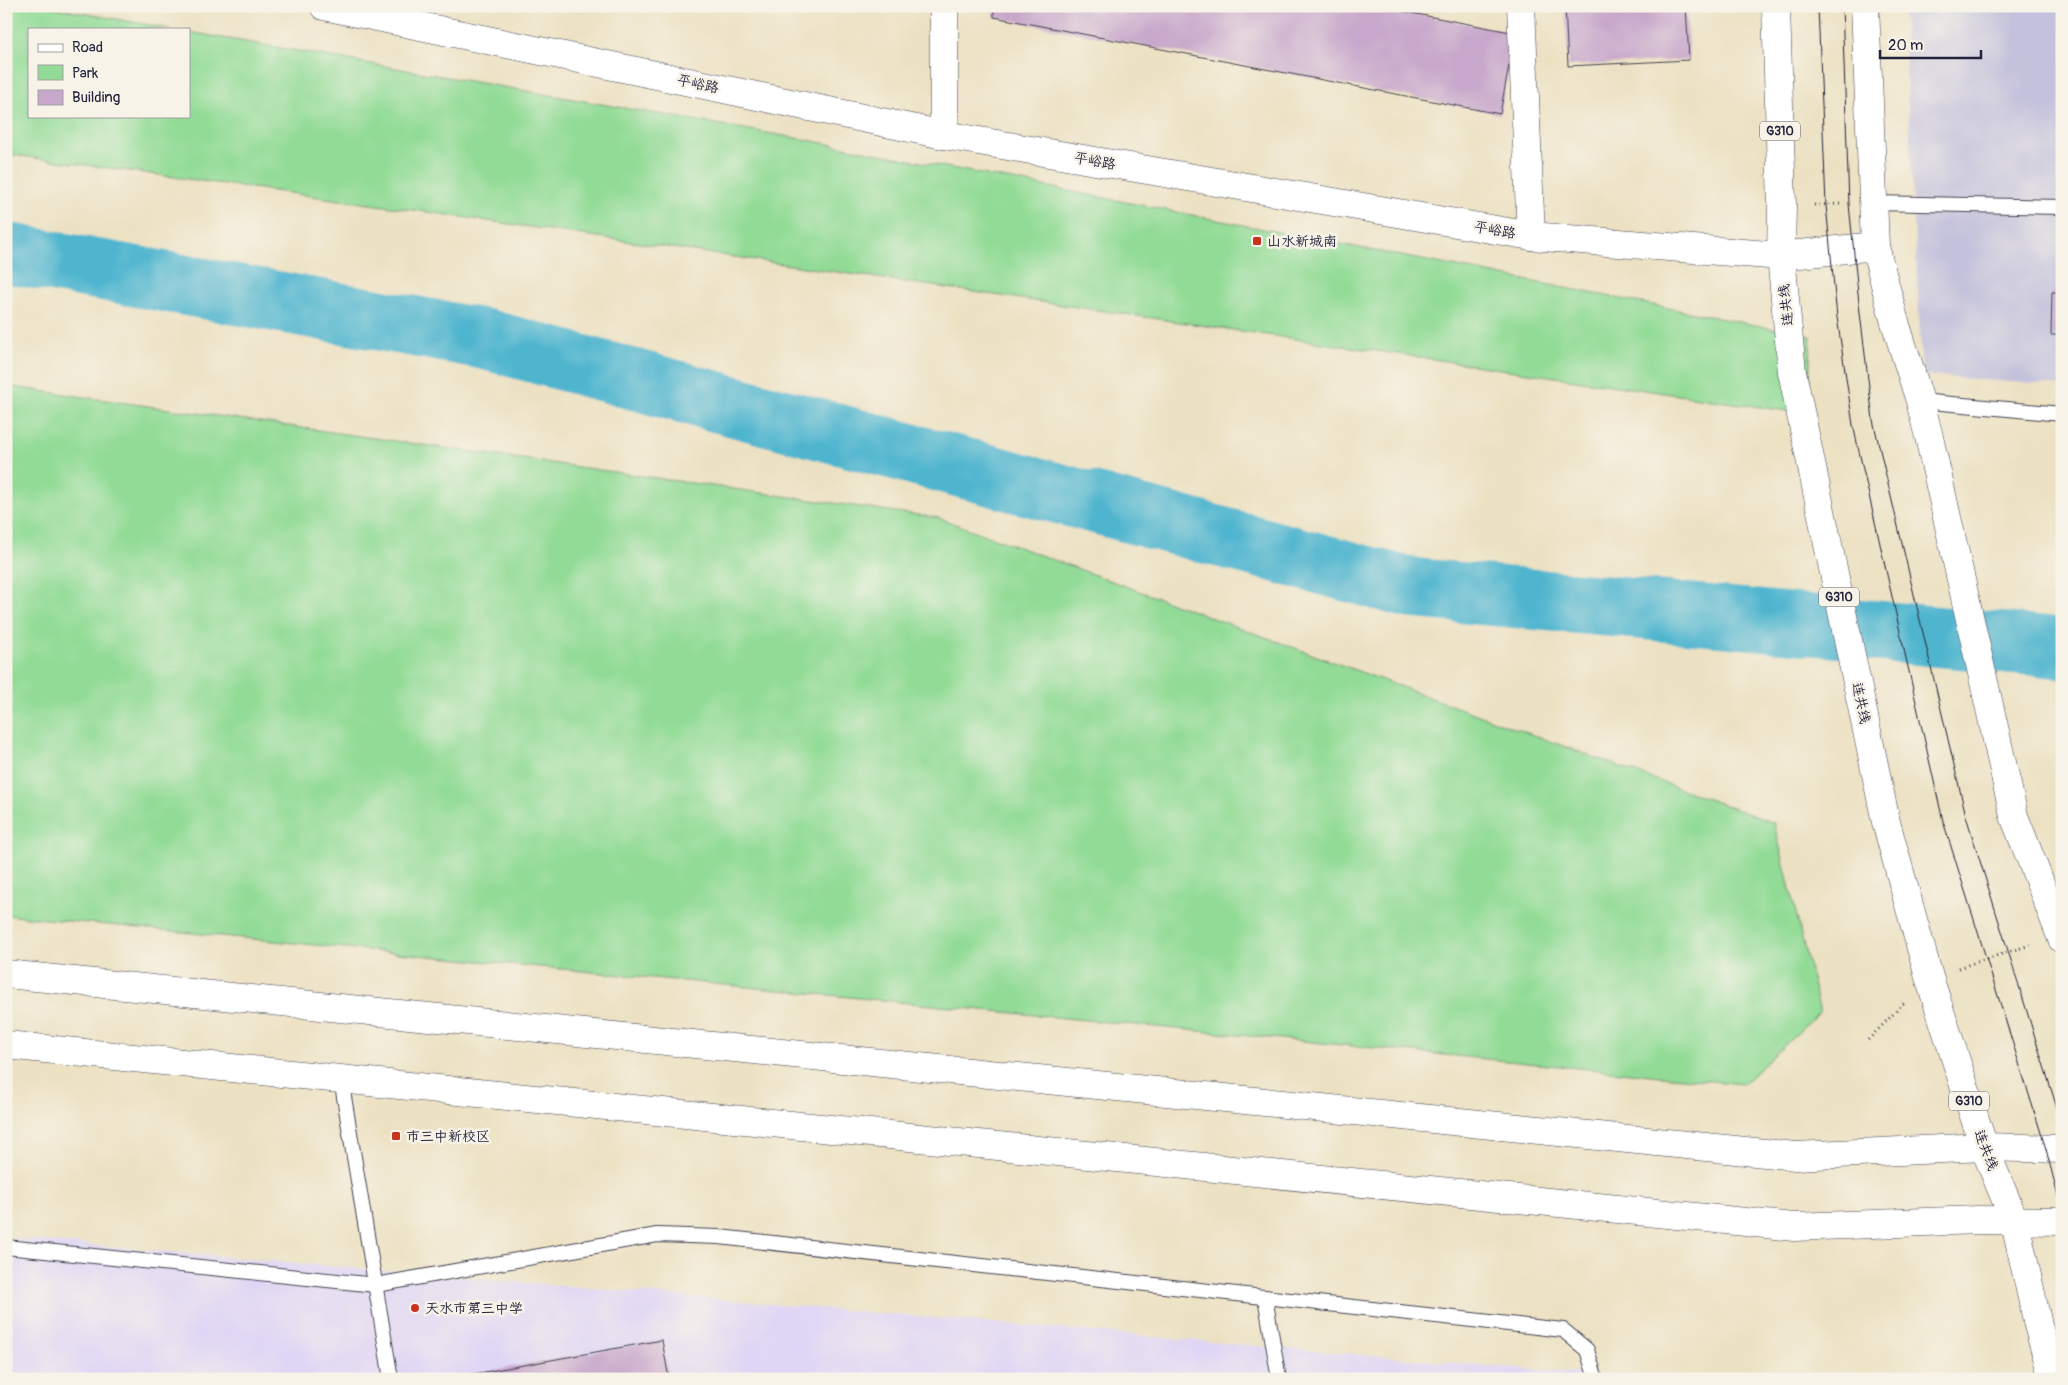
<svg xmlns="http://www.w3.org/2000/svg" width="2068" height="1385" font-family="Pangolin,'LXGW WenKai TC',sans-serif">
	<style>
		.built { fill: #dfd5f5 }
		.industrial { fill: #c3c1db }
		.green { fill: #92db96; stroke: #5a7e68 }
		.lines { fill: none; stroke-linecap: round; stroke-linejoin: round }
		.river { stroke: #50b5cf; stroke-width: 61 }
		.building { fill: #c7a7cb }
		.service-casing { stroke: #403f4f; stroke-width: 16 }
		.minor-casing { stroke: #403f4f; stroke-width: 29 }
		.tertiary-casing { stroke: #403f4f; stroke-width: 29 }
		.primary-casing { stroke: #403f4f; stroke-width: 29 }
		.trunk-casing { stroke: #403f4f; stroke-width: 29 }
		.path { stroke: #403f4f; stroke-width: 3; stroke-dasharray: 1 4; stroke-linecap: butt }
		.service { stroke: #fff; stroke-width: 14 }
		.minor { stroke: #fff; stroke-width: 28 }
		.tertiary { stroke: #fff; stroke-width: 28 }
		.primary { stroke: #fff; stroke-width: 28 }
		.trunk { stroke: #fff; stroke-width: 28 }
		.tram { stroke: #22223b; stroke-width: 1 }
		.poi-dot { fill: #c8321e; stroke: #f7f3e8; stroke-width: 2 }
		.labels { text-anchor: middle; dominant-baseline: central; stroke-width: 5; stroke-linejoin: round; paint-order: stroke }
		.shield { fill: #f7f3e8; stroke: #62616f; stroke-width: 1 }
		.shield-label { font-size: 12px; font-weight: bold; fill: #22223b }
		.street-label { font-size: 14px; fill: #22223b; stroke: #f7f3e8 }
		.poi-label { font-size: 14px; fill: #22223b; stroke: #f7f3e8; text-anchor: start }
	</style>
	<rect width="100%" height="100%" fill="#f7f3e8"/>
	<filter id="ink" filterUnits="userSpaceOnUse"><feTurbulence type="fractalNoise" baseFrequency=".02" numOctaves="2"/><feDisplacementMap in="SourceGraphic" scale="10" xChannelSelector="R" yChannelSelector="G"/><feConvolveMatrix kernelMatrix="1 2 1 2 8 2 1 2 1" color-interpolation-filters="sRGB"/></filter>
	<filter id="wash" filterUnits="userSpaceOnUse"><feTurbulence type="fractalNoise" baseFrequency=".0096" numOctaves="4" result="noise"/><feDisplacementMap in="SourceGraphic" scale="20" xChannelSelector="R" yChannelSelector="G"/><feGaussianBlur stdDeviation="1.12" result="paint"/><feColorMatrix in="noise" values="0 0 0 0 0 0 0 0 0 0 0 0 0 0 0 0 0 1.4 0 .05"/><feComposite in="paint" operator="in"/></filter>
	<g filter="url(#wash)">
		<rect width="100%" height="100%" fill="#ece1c2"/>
		<polygon class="built" points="6,1238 1640,1379 6,1379"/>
		<polygon class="industrial" points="1903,6 2062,6 2062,386 1922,375"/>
		<g class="green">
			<polygon points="6,6 44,6 172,29 29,29 29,116 189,116 189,32 813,141 1811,336 1808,414 420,211 6,154"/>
			<polygon points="6,386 939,518 1774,823 1820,1012 1743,1084 6,915"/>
		</g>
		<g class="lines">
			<polyline class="river" points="6,253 484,339 1410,588 2062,648"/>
		</g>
		<g id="blocks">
			<g class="building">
				<polygon points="994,6 1386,6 1386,8 1515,33 1500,114 994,17"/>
				<polygon points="1565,6 1686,6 1689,60 1568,66"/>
				<polygon points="2052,292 2062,292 2062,335 2051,335"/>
				<polygon points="662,1340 669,1379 469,1379 468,1375"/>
			</g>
		</g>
	</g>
	<g filter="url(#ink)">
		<use href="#blocks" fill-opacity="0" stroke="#403f4f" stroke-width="1"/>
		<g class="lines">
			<g class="service-casing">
				<g id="service">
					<polyline points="1873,203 2062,207"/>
					<polyline points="1920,401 2062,414"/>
					<polyline points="341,1079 391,1379"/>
					<polyline points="6,1247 376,1285 657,1235 719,1237 1563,1330 1587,1350 1596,1379"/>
					<polyline points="1265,1297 1279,1379"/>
				</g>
			</g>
			<g class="minor-casing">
				<g id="minor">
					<polyline points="1521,6 1531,236"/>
					<polyline points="944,135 944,6"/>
				</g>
			</g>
			<g class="tertiary-casing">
				<polyline id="tertiary" points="324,6 944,135 1531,236 1781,256 1875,246"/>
			</g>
			<g class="primary-casing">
				<g id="primary">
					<polyline points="6,974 1795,1156 1984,1147 2062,1149"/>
					<polyline points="6,1045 1794,1227 1978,1220 2062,1221"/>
				</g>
			</g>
			<g class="trunk-casing">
				<g id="trunk">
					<polyline points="1776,6 1782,205 1781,256 1792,372 1886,822 1929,977 1984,1147 2015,1222 2038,1325 2053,1379"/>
					<polyline points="1865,6 1875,246 1894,319 1920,401 1929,437 2014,816 2062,939"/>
				</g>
			</g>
			<g class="path">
				<polyline points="1814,205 1842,204"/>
				<polyline points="1958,968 2030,945"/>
				<polyline points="1868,1040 1904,1003"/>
			</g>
			<use href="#service" class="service"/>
			<use href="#minor" class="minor"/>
			<use href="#tertiary" class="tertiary"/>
			<use href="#primary" class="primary"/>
			<use href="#trunk" class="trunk"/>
			<g class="tram">
				<polyline points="1818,6 1826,205 1837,317 1853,425 1943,821 2046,1149 2062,1212"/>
				<polyline points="1842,6 1849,204 1860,313 1873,420 1966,816 2062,1124"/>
			</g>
		</g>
	</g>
	<g class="poi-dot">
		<rect x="1252" y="236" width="10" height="10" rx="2.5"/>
		<rect x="391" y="1131" width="10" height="10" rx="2.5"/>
		<circle cx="415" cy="1308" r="5"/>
	</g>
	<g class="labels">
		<g class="shield">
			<rect x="1760" y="121.5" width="40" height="19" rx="4"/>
			<rect x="1819" y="587.5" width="40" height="19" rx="4"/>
			<rect x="1949" y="1091.5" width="40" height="19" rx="4"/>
		</g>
		<g class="shield-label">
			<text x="1780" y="131">G310</text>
			<text x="1839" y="597">G310</text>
			<text x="1969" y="1101">G310</text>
		</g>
		<g class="street-label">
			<text transform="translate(698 84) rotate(12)">平峪路</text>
			<text transform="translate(1095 161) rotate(10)">平峪路</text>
			<text transform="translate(1495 230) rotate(10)">平峪路</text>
			<text transform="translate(1786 305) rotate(-96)">连共线</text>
			<text transform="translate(1861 703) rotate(78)">连共线</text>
			<text transform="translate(1986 1150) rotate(69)">连共线</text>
		</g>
		<g class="poi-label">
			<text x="1267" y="241">山水新城南</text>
			<text x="406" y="1136">市三中新校区</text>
			<text x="425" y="1308">天水市第三中学</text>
		</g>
	</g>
	<rect width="2068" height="1385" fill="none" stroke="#f7f3e8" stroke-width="25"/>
	<rect x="28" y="28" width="162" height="90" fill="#f7f3e8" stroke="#a29fa3"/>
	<rect x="38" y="44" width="25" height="8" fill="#ffffff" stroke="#a29fa3"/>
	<text x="72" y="52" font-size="15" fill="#22223b">Road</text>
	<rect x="38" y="65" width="25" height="15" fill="#92db96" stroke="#a29fa3"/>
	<text x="72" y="78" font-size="15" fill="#22223b">Park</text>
	<rect x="38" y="90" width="25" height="15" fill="#c7a7cb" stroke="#a29fa3"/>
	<text x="72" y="102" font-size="15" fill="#22223b">Building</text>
	<path d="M1880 50v8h101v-8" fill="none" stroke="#22223b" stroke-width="2.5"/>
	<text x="1888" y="50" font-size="15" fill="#22223b" stroke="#f7f3e8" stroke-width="4" paint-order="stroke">20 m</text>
</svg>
